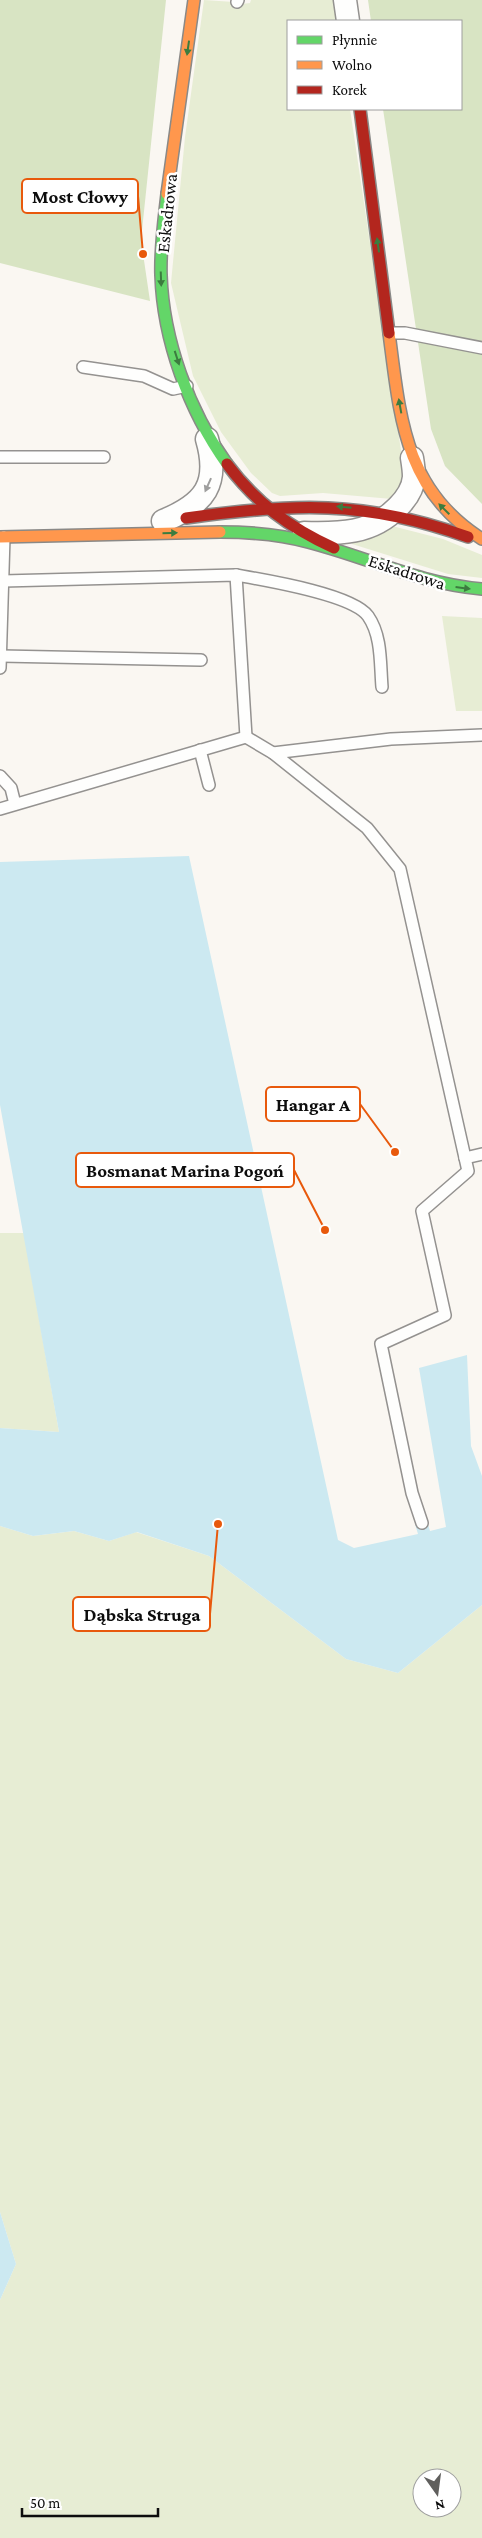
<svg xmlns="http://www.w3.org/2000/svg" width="482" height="2538" font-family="'Crimson Pro',serif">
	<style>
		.green { fill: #e7edd4; fill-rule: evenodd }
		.forest { fill: #d8e4c3 }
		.water { fill: #cce9f1 }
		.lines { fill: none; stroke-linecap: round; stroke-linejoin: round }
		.lane-casing { stroke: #949290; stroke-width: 14 }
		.street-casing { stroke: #949290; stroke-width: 25 }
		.fast-casing { stroke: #8a8987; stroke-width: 14 }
		.slow-casing { stroke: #8a8987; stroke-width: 14 }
		.jam-casing { stroke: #8a8987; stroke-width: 14 }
		.lane { stroke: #fefefd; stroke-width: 11 }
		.street { stroke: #fefefd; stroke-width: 22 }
		.fast { stroke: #63d668; stroke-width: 11 }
		.slow { stroke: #ff974d; stroke-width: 11 }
		.jam { stroke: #b3261e; stroke-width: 11 }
		.oneway { fill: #3c7c3f }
		.oneway2 { fill: #9e9e9d }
		.labels { text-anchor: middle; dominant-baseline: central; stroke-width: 5; stroke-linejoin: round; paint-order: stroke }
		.street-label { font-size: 18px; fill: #0d0d0d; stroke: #fff }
		.leader { fill: none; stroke: #e8590c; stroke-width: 2 }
		.callout-dot { fill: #e8590c; stroke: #fff; stroke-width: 2 }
		.callout { fill: #fff; stroke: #e8590c; stroke-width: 2 }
		.callout-label { font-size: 19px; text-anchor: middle; font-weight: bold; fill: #0d0d0d }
	</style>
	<rect width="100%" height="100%" fill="#faf7f2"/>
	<g class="green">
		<polygon points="204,0 234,2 234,5 250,3 251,0 335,0 338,21 288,21 288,109 350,109 403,464 404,482 392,499 323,493 280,496 272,493 251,473 221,432 193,376 171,283 185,137"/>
		<polygon points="392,526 443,539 482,555 482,578 448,574 352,544 354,538"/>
		<polygon points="442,616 482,618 482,711 456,711"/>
		<polygon points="0,1233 24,1233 59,1432 0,1428"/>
		<path d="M0,1526L33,1536L74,1531L109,1541L136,1532L209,1556L346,1659L398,1673L482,1605V2538H0V2300L16,2264L0,2212ZM422,2478H452V2508H422Z"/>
	</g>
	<g class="forest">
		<polygon points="0,0 166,0 141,240 150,301 0,263"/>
		<polygon points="368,0 482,0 482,504 445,466 431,429 383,109 461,109 461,21 371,21"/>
	</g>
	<g class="water">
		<polygon points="189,856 338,1540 354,1548 418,1534 415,1524 427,1521 430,1531 446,1527 419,1368 467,1355 471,1446 482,1476 482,1605 398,1673 346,1659 209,1556 137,1532 109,1541 74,1531 33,1536 0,1526 0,1428 59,1432 0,1105 0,862"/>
		<polygon points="0,2212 16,2264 0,2300"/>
	</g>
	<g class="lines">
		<g class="lane-casing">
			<g id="lane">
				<polyline points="237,2 238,0"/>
				<polyline points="390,333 405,333 482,348"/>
				<polyline points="83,367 144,376 173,389 187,386"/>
				<polyline points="0,457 104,457"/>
				<path d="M236,575C264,580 352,594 368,616C382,636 380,663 382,687"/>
				<polyline points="3,581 236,575 246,737"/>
				<polyline points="1,656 201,660"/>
				<polyline points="0,668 4,537"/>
				<polyline points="200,750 209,785"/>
				<polyline points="273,753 391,739 482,735"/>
				<polyline points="0,776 11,788 15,804"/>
				<polyline points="0,809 246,737 273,753 367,828 400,869 468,1171 422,1211 445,1315 381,1344 412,1493 422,1523"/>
				<polyline points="465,1158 482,1154"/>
			</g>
		</g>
		<g class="street-casing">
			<g id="street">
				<polyline points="345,0 348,21"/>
				<path d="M163,521C205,504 220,484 207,439"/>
				<path d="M304,533C339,534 372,534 398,507C406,499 413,489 414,477C414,471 413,464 412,458"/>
			</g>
		</g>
		<g class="fast-casing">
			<g id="fast">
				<path d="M167,194C164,221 160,248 161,275C163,340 189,411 227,464"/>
				<path d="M220,532C250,532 279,534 308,542C367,557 420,584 482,589"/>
			</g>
		</g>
		<g class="slow-casing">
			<g id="slow">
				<polyline points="167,194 194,0"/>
				<path d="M389,333C400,417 404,490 482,539"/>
				<polyline points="0,537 220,532"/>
			</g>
		</g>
		<g class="jam-casing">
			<g id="jam">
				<polyline points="360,109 389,333"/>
				<path d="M227,464C256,503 290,528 334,548"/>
				<path d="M186,518C292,503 365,500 468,537"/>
			</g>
		</g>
		<use href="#lane" class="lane"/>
		<use href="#street" class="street"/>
		<use href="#fast" class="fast"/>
		<use href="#slow" class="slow"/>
		<use href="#jam" class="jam"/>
	</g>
	<defs><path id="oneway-solid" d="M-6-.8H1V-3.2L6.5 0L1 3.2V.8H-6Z" transform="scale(1.25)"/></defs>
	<g class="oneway">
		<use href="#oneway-solid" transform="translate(188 48) rotate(98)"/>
		<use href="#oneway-solid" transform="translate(378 245) rotate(-98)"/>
		<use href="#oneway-solid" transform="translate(161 279) rotate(88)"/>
		<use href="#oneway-solid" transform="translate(177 358) rotate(72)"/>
		<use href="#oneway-solid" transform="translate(400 406) rotate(-100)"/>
		<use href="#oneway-solid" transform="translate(344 507) rotate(-175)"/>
		<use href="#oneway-solid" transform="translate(444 509) rotate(-135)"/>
		<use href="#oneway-solid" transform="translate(170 533) rotate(-1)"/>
		<use href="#oneway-solid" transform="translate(463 588) rotate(7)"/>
	</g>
	<use class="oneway2" href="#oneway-solid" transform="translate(208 485) rotate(114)"/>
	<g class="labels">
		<g class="street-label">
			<text transform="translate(167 213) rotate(-84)">Eskadrowa</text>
			<text transform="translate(407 572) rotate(18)">Eskadrowa</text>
		</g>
	</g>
	<path class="leader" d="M143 254L138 196M395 1152L360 1104M325 1230L294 1170M218 1524L210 1614"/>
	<g class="callout-dot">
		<circle cx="143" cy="254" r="5"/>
		<circle cx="395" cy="1152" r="5"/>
		<circle cx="325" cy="1230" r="5"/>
		<circle cx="218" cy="1524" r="5"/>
	</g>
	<g class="callout">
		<rect x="22" y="179" width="116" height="34" rx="5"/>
		<rect x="266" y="1087" width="94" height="34" rx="5"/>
		<rect x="76" y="1153" width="218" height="34" rx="5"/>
		<rect x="73" y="1597" width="137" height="34" rx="5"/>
	</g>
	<g class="callout-label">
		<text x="80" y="203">Most Cłowy</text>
		<text x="313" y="1111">Hangar A</text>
		<text x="185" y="1177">Bosmanat Marina Pogoń</text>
		<text x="142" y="1621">Dąbska Struga</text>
	</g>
	<rect x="287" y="20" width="175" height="90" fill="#ffffff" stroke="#9e9e9e"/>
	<rect x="297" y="36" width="25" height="8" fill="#63d668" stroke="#9e9e9e"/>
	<text x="332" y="45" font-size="15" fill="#0d0d0d">Płynnie</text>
	<rect x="297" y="61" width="25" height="8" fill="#ff974d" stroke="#9e9e9e"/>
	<text x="332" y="70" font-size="15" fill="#0d0d0d">Wolno</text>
	<rect x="297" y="86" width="25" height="8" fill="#b3261e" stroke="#9e9e9e"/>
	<text x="332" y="95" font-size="15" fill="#0d0d0d">Korek</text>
	<g transform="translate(437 2493) rotate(166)"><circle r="24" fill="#ffffff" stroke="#9e9e9e"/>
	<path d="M0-4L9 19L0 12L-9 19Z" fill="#605f5d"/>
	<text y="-8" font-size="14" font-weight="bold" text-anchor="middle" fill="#0d0d0d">N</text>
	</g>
	<path d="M22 2508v8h136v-8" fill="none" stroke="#0d0d0d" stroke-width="2.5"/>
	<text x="30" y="2508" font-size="15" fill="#0d0d0d" stroke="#ffffff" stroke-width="4" paint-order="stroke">50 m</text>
</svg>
